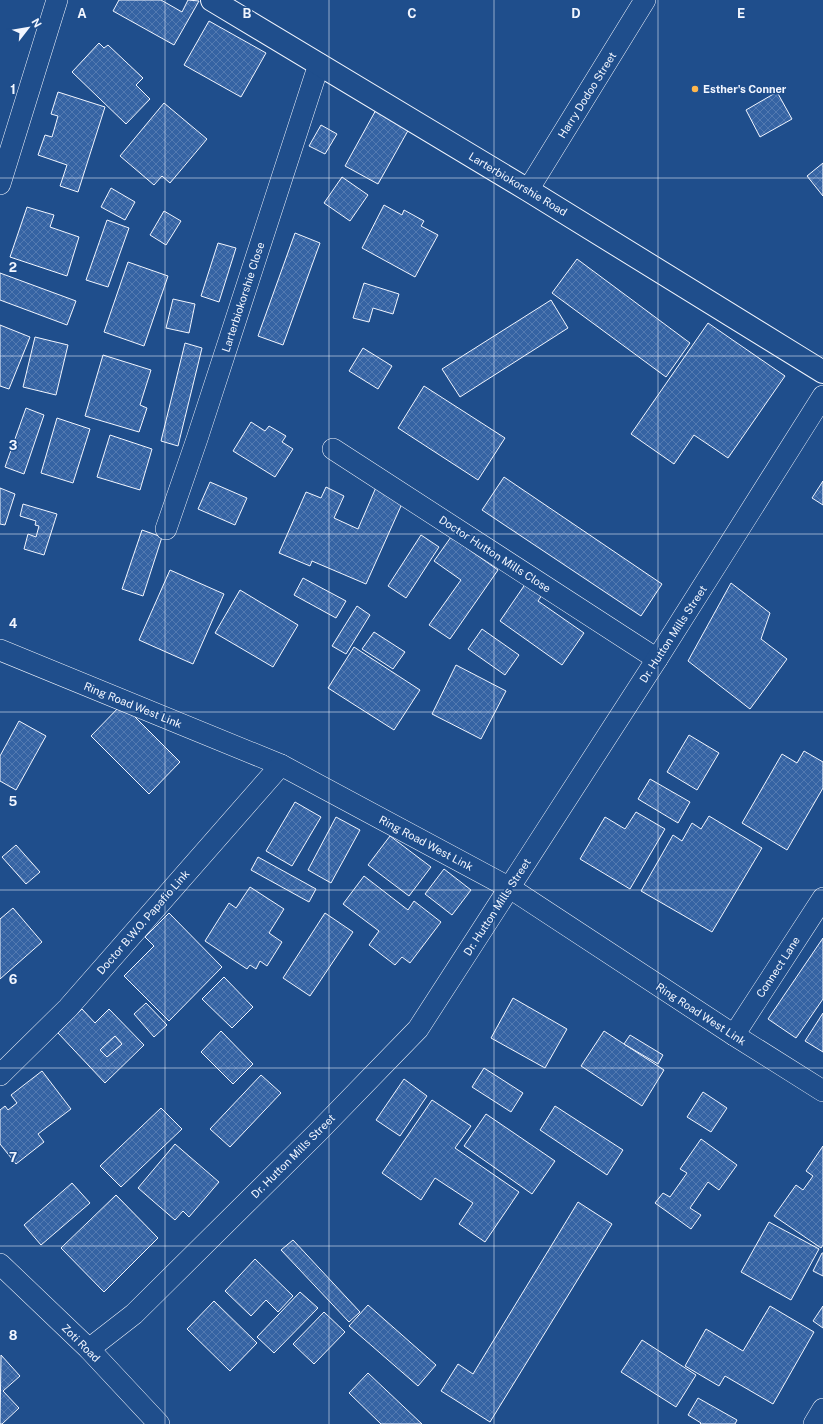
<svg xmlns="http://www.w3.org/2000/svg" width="823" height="1424" font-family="'Public Sans',sans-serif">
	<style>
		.building { fill: url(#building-cross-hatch); stroke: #f2f6ff; fill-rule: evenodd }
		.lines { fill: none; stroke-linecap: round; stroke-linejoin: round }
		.street-casing { stroke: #f2f6ff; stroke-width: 22 }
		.secondary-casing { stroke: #f2f6ff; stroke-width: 24 }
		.street { stroke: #1f4e8c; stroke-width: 21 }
		.secondary { stroke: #1f4e8c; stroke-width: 22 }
		.grid { fill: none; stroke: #f2f6ff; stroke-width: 1; stroke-opacity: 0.55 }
		.poi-dot { fill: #ffb74d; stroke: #1f4e8c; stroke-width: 1.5 }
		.labels { text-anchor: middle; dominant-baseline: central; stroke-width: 3; stroke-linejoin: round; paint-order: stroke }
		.poi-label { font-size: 11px; font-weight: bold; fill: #f2f6ff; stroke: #1f4e8c; text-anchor: start }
		.street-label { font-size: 11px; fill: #f2f6ff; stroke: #1f4e8c }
		.grid-label { font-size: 13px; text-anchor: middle; font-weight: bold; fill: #f2f6ff; stroke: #1f4e8c; stroke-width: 3; stroke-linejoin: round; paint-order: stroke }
	</style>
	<defs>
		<pattern id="building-cross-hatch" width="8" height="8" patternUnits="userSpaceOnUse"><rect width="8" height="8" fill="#3563a3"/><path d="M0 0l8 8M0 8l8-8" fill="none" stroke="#537ab1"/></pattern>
	</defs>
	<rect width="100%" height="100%" fill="#1f4e8c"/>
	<g class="building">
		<polygon points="119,0 161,0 182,12 188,0 199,1 174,45 113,11"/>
		<polygon points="209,21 266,53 241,97 184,65"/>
		<polygon points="99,43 104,48 108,45 143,78 136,85 150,99 126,124 72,72"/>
		<polygon points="58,92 105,107 78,192 60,186 67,165 38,155 45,135 52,137 58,116 51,114"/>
		<polygon points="777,92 792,119 760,137 746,110"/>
		<polygon points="164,103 207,139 170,183 162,176 154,185 120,156"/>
		<polygon points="377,108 410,127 378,184 345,166"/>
		<polygon points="321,125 337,134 325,154 309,146"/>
		<polygon points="823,163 823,196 807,176"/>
		<polygon points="342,177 368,195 350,221 324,203"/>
		<polygon points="111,188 135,202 125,220 101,207"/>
		<polygon points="384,205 402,215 404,210 424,221 421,226 438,235 415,277 362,248"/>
		<polygon points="27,207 54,215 50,227 79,237 67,276 10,257"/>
		<polygon points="164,211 181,221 166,245 150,235"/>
		<polygon points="107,220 129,228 108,287 86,280"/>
		<polygon points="295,233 320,243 283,345 258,336"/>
		<polygon points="218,243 236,248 219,302 201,296"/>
		<polygon points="577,259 690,343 666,377 552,293"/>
		<polygon points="128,262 168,276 144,346 104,332"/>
		<polygon points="0,273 76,301 67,325 0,300"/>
		<polygon points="364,283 399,294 393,314 373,308 369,322 353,318"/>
		<polygon points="173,299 195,304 189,333 166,328"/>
		<polygon points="551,300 568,328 460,397 442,369"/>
		<polygon points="708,323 785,376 728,458 694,435 674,464 631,434"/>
		<polygon points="0,325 30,337 9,389 0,386"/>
		<polygon points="35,337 68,345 56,395 23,387"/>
		<polygon points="185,343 202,348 178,446 161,441"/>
		<polygon points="363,348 392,366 378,389 349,371"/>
		<polygon points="103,355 151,370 140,405 147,408 139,432 85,416"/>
		<polygon points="424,386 505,438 478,480 398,428"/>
		<polygon points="26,408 44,415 24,474 5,467"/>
		<polygon points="57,418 90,429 73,483 41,473"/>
		<polygon points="251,422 265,431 269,426 286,436 282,442 293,449 275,477 233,451"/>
		<polygon points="110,435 152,449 140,490 97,477"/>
		<polygon points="504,477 662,584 641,616 482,510"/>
		<polygon points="823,481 823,505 812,498"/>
		<polygon points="210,482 247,498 235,525 198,509"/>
		<polygon points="377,485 405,497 366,584 312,561 310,566 279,553 306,492 321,498 326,487 344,496 334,518 358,529"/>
		<polygon points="0,488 15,494 5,525 0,524"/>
		<polygon points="23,504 57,514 44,555 24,549 28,534 36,537 39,526 35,525 36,521 20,516"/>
		<polygon points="142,530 162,537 143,596 122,589"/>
		<polygon points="421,535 439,547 406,598 388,586"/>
		<polygon points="451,537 498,570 450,639 429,625 461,580 434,561"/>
		<polygon points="170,570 224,594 193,664 139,640"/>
		<polygon points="303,578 346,601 336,618 294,595"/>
		<polygon points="526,583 542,595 538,601 584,633 562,665 500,621"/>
		<polygon points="731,583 770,613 761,639 787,659 750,709 688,661"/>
		<polygon points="240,590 298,625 273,667 215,633"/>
		<polygon points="357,606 370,615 346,654 332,646"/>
		<polygon points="482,629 519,655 505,675 468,649"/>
		<polygon points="374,632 405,652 393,669 362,649"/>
		<polygon points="354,647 420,690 394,730 328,688"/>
		<polygon points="456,665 506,691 481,739 432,714"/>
		<polygon points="122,704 180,762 149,794 91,736"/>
		<polygon points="19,721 46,736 16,790 0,781 0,756"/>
		<polygon points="689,735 719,753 697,790 667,772"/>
		<polygon points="804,751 823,762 823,788 787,850 742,823 782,754 797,763"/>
		<polygon points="650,779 690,802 678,823 638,799"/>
		<polygon points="295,802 321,817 292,866 266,851"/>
		<polygon points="636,812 665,829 630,889 580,859 605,817 625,829"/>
		<polygon points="709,816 762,848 712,932 641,891 673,835 682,841 692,823 701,829"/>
		<polygon points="336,817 360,830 331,883 308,870"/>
		<polygon points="390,836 431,867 409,896 368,865"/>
		<polygon points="16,845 40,872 26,884 2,857"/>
		<polygon points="258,857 316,889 309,902 251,870"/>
		<polygon points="444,869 471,890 452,915 425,894"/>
		<polygon points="364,876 408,910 414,901 441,922 410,963 402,957 395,965 369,945 379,931 343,904"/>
		<polygon points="250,887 284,909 269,933 282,942 267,966 260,961 256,969 250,965 247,969 205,941 229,903 236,908"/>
		<polygon points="13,908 42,942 0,979 0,919"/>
		<polygon points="169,913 222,967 169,1021 124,976 154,946 145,937"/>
		<polygon points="325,913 353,932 310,996 283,978"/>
		<polygon points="823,938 823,999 796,1038 768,1019"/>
		<polygon points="224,977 253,1007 232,1028 202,999"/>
		<polygon points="513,998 567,1029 545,1068 491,1038"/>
		<polygon points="146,1003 167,1025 154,1037 134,1014"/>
		<path d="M82,1009L95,1023L109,1009L144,1045L105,1083L58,1033ZM115,1036L122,1044L107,1057L100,1050Z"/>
		<polygon points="823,1013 823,1052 805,1041"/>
		<polygon points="221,1031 253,1064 233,1084 201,1052"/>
		<polygon points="604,1031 664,1070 642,1106 581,1066"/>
		<polygon points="630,1035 663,1055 658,1064 624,1044"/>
		<polygon points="115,1036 122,1044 107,1057 100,1050"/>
		<polygon points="484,1068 523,1093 511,1112 472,1087"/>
		<polygon points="42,1071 71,1109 38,1134 44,1142 16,1164 0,1144 0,1110 5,1106 8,1110 17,1103 11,1095"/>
		<polygon points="261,1075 281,1093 230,1147 210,1129"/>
		<polygon points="404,1079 427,1096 400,1136 376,1120"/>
		<polygon points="703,1092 727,1108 711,1132 687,1117"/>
		<polygon points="432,1100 471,1126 455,1148 519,1192 485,1242 459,1224 473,1203 435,1178 421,1200 382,1173"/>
		<polygon points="555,1106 623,1150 607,1175 540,1130"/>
		<polygon points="161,1108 182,1129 121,1187 100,1166"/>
		<polygon points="486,1114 555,1161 532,1194 464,1146"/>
		<polygon points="701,1139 737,1165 719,1190 708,1182 690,1208 701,1215 691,1229 655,1203 663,1193 670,1197 687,1173 680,1169"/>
		<polygon points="175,1144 219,1182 189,1217 183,1211 175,1220 138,1188"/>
		<polygon points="823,1146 823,1245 821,1248 774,1216 796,1185 803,1190 813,1176 806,1171"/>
		<polygon points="72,1183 90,1203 41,1245 24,1225"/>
		<polygon points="116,1195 158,1238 104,1292 61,1248"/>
		<polygon points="578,1202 612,1224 490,1422 441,1391 458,1364 473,1374"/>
		<polygon points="769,1222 819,1249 791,1300 741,1272"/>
		<polygon points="293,1240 360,1312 349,1322 281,1250"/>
		<polygon points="822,1253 823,1253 823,1276 813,1271"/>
		<polygon points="255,1259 293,1296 278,1312 266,1300 251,1316 225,1291"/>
		<polygon points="300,1292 318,1308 274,1353 257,1337"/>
		<polygon points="214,1301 257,1343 230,1371 187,1329"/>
		<polygon points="368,1305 436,1365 418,1386 349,1326"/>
		<polygon points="770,1306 814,1332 773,1404 725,1376 719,1386 685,1366 706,1329 743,1351"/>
		<polygon points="823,1306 823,1328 813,1321"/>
		<polygon points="324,1312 345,1332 314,1364 293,1344"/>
		<polygon points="642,1340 696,1375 676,1407 621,1372"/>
		<polygon points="1,1355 20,1376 3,1391 19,1408 2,1424 0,1424"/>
		<polygon points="368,1373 422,1424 381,1424 349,1393"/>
		<polygon points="698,1398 737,1420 735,1424 700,1424 701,1423 688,1415"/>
	</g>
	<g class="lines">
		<g class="street-casing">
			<g id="street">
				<polyline points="0,184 57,0"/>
				<polyline points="528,190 645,0"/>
				<polyline points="333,449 657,659"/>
				<polyline points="166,529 197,439 319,64"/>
				<polyline points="0,650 281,765 510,888 734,1035 823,1091"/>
				<polyline points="734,1035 823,898"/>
				<polyline points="0,1075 68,1008 281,765"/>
				<polyline points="0,1264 89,1349 159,1424"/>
				<polyline points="89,1349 134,1314 317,1133 418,1029 657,659 823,396"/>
				<polyline points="814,1424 823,1409"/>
			</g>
		</g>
		<g class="secondary-casing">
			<polyline id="secondary" points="212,0 528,190 823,372"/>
		</g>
		<use href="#street" class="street"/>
		<use href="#secondary" class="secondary"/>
	</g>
	<path class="grid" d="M165,0V1424M329,0V1424M494,0V1424M658,0V1424M0,178H823M0,356H823M0,534H823M0,712H823M0,890H823M0,1068H823M0,1246H823"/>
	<circle class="poi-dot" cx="695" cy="89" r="4"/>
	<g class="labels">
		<g class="poi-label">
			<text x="703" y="89">Esther's Conner</text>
		</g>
		<g class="street-label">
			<text transform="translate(587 95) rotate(-58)">Harry Dodoo Street</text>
			<text transform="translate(518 184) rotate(31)">Larterbiokorshie Road</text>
			<text transform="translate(243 297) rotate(-72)">Larterbiokorshie Close</text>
			<text transform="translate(495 554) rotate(33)">Doctor Hutton Mills Close</text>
			<text transform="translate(673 634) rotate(-57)">Dr. Hutton Mills Street</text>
			<text transform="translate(133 705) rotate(22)">Ring Road West Link</text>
			<text transform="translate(426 843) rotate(28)">Ring Road West Link</text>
			<text transform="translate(497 907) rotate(-57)">Dr. Hutton Mills Street</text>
			<text transform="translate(143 922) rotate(-49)">Doctor B.W.O. Papafio Link</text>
			<text transform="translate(778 967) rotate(-57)">Connect Lane</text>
			<text transform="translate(701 1014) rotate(33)">Ring Road West Link</text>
			<text transform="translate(293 1156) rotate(-45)">Dr. Hutton Mills Street</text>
			<text transform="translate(81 1343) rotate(45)">Zoti Road</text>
		</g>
	</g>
	<g class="grid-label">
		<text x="82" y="18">A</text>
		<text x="247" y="18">B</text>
		<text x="412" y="18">C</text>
		<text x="576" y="18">D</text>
		<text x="741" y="18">E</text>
		<text x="13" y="94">1</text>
		<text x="13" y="272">2</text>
		<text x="13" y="450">3</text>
		<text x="13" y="628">4</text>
		<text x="13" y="806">5</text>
		<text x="13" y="984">6</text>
		<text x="13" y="1162">7</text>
		<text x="13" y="1340">8</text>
	</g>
	<g transform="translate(28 28) rotate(59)" stroke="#1f4e8c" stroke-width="3" paint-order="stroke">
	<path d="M0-3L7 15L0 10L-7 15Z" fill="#f2f6ff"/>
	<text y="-6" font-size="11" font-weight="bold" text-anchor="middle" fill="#f2f6ff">N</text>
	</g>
</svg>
